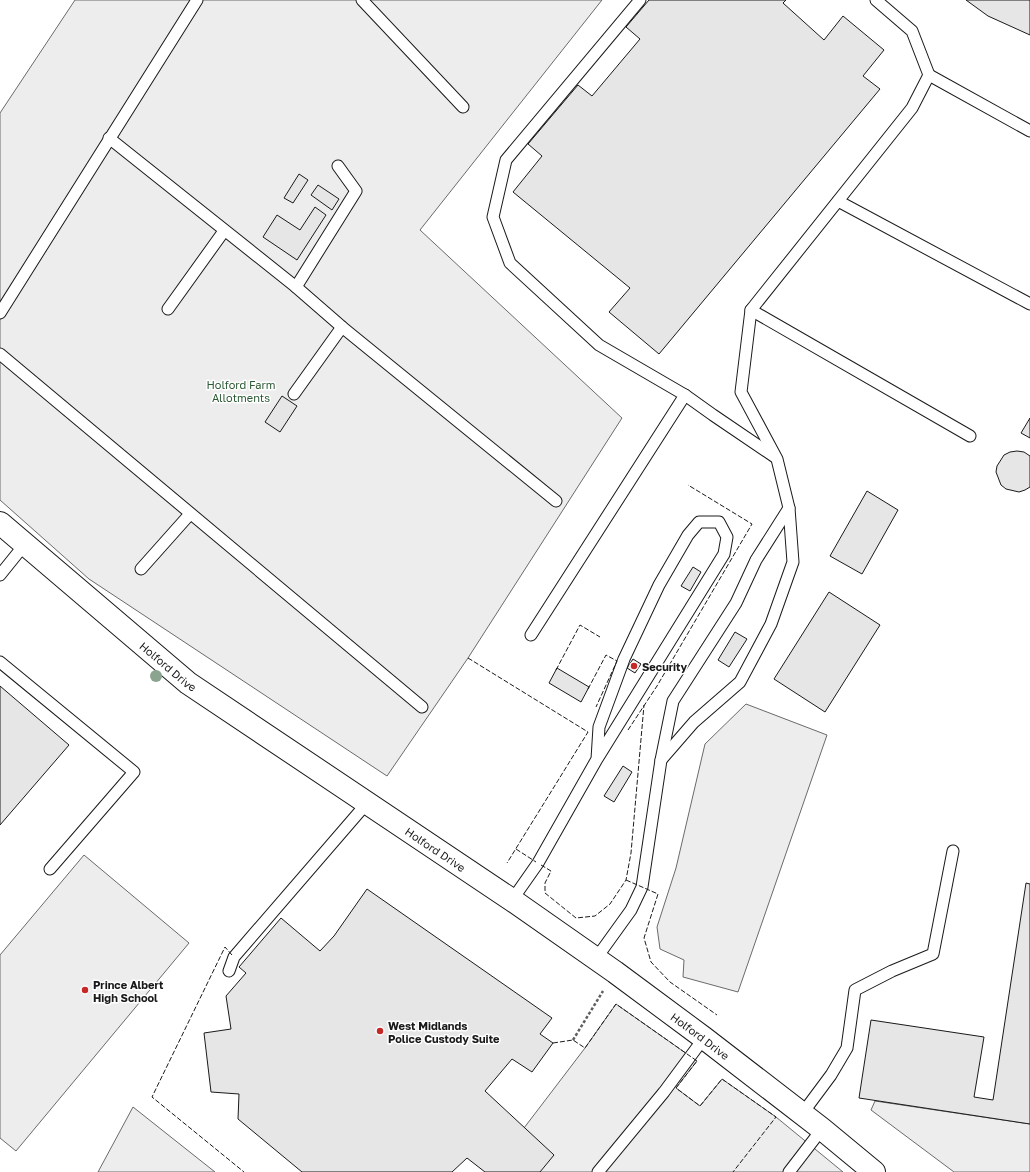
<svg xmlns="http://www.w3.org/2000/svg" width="1030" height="1172" font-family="'Golos Text',sans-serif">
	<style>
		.built { fill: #ededed; stroke: #6a6a6a }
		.building { fill: #e6e6e6; stroke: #1a1a1a }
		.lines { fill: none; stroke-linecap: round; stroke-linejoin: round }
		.lane-casing { stroke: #1a1a1a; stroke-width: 13 }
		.street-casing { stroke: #1a1a1a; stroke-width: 24 }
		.path { stroke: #5f5f5f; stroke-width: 2.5; stroke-dasharray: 3 2; stroke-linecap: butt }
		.lane { stroke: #fff; stroke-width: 11 }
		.street { stroke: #fff; stroke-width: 22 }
		.fence { stroke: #1a1a1a; stroke-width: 1; stroke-dasharray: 5 2; stroke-linecap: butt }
		.tree { fill: #8aa48f }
		.poi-dot { fill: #c62828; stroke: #fff; stroke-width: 1.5 }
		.labels { text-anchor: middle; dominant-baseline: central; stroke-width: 3; stroke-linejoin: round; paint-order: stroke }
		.park-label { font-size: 11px; fill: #2b5a34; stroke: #fff }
		.street-label { font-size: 11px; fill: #1a1a1a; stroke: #fff }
		.poi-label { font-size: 11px; font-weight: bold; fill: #1a1a1a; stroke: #fff; text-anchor: start }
	</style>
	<rect width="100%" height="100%" fill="#fff"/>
	<g class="built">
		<polygon points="75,0 602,0 420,230 622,418 468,658 387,776 89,579 0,500 0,113"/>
		<polygon points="746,704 827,735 738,992 683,977 684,960 660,949 657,927 676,868 705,744"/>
		<polygon points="84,855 189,943 16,1151 0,1138 0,955"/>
		<polygon points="616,1004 697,1061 676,1088 700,1106 722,1079 776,1117 843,1172 540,1172 524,1128 585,1048"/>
		<polygon points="875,1101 1030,1124 1030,1172 954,1172 871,1110"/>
		<polygon points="133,1107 215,1172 98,1172"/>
	</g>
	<g class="building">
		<polygon points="649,0 786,0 783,3 824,40 843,16 884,50 863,76 880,89 659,354 609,312 630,288 513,192 542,156 528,144 578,85 592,96 640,39 626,27"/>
		<polygon points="966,0 1030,0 1030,35 988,16"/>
		<polygon points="299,174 308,180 293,203 284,198"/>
		<polygon points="318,185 339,199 332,210 311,195"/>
		<polygon points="315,207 326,215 297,260 263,237 277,215 300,230"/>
		<polygon points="282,396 297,406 280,432 265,422"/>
		<polygon points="1030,418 1030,438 1021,433"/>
		<polygon points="1017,451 1024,452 1030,456 1030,487 1025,490 1019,492 1006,489 1001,485 996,472 997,466 1004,455 1010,452"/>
		<polygon points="867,491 898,510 862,574 830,556"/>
		<polygon points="693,567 701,572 690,591 681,586"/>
		<polygon points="829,592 880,625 825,712 774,679"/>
		<polygon points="735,632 747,639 729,667 718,660"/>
		<polygon points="633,659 641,664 635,673 627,668"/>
		<polygon points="557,668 589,687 581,702 549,683"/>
		<polygon points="0,686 69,745 0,825"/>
		<polygon points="623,766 632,772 614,802 604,796"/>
		<polygon points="1026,883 1030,884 1030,1124 859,1098 871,1020 984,1037 974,1097 993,1100"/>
		<polygon points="367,889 552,1018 540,1034 553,1043 532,1072 512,1059 485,1091 554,1155 540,1172 485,1172 467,1158 452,1172 302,1172 238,1119 239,1094 211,1092 204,1033 231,1029 226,996 246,973 239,967 281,918 320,951 334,936"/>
	</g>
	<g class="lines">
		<g class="lane-casing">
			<g id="lane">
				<polyline points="362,0 463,107"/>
				<polyline points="640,0 506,160 493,217 510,263 599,345 685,395 713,415 775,457"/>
				<polyline points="929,75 1030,131"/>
				<polyline points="109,138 296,287 342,327 556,501"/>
				<polyline points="838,201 1030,304"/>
				<polyline points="296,287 356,191 338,166"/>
				<polyline points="168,309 224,231"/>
				<polyline points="751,310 970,436"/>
				<polyline points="0,313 197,0"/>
				<polyline points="0,354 422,707"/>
				<polyline points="294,394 342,327"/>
				<polyline points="141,569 190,514"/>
				<polyline points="0,575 25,544"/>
				<polyline points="531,635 685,395"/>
				<polyline points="0,662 134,772 50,869"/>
				<polyline points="661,760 694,722 740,682 771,624 793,562 789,508 777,459 741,392 751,310 912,108 929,75 912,31 876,0"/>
				<polyline points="512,900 538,863 597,759 724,554 727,537 719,522 699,522 688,535 659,585 624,659 599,727 597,759"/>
				<polyline points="595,960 631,910 642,887 661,760 673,701 736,603 756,560 789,508"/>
				<polyline points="229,971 234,957 367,803"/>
				<polyline points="802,1114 831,1075 847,1048 855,990 892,971 933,954 953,851"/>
				<polyline points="598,1172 664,1092 704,1038"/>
				<polyline points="789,1172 822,1129"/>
			</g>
		</g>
		<g class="street-casing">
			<g id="street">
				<path id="s1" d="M0,523L188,683L512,900L615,972L704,1038L822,1129L874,1172"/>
			</g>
		</g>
		<polyline class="path" points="573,1040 603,991"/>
		<use href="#lane" class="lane"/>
		<use href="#street" class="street"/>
		<g class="fence">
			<polyline points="468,658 588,732 507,863"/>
			<polyline points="556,670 580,625 600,637"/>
			<polyline points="588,689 606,655 617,661 596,707"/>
			<polyline points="628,730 657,686 752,524 688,485"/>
			<polyline points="516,849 536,862"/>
			<polyline points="541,865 551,871 545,883 545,893 576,918 595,916 610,904 626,880 631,853 644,705"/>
			<polyline points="626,880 658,894 644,938 651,962 670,982 717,1015"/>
			<polyline points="232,955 225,947 152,1097 244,1172"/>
			<polyline points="553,1043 573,1040 585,1048 616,1004 697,1061 676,1088 700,1106 722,1079 776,1117 733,1172"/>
		</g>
	</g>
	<circle class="tree" cx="156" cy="676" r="6"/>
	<g class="poi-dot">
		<circle cx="634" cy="666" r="4"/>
		<circle cx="85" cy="990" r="4"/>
		<circle cx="380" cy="1031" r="4"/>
	</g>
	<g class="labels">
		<g class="park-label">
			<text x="241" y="384">Holford Farm<tspan x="241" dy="13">Allotments</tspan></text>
		</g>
		<g class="street-label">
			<text stroke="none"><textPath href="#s1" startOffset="221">Holford Drive</textPath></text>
			<text stroke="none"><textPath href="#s1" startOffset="545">Holford Drive</textPath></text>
			<text stroke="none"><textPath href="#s1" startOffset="869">Holford Drive</textPath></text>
		</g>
		<g class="poi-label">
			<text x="642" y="666">Security</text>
			<text x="93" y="984">Prince Albert<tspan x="93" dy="13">High School</tspan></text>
			<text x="388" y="1025">West Midlands<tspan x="388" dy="13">Police Custody Suite</tspan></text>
		</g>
	</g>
</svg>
